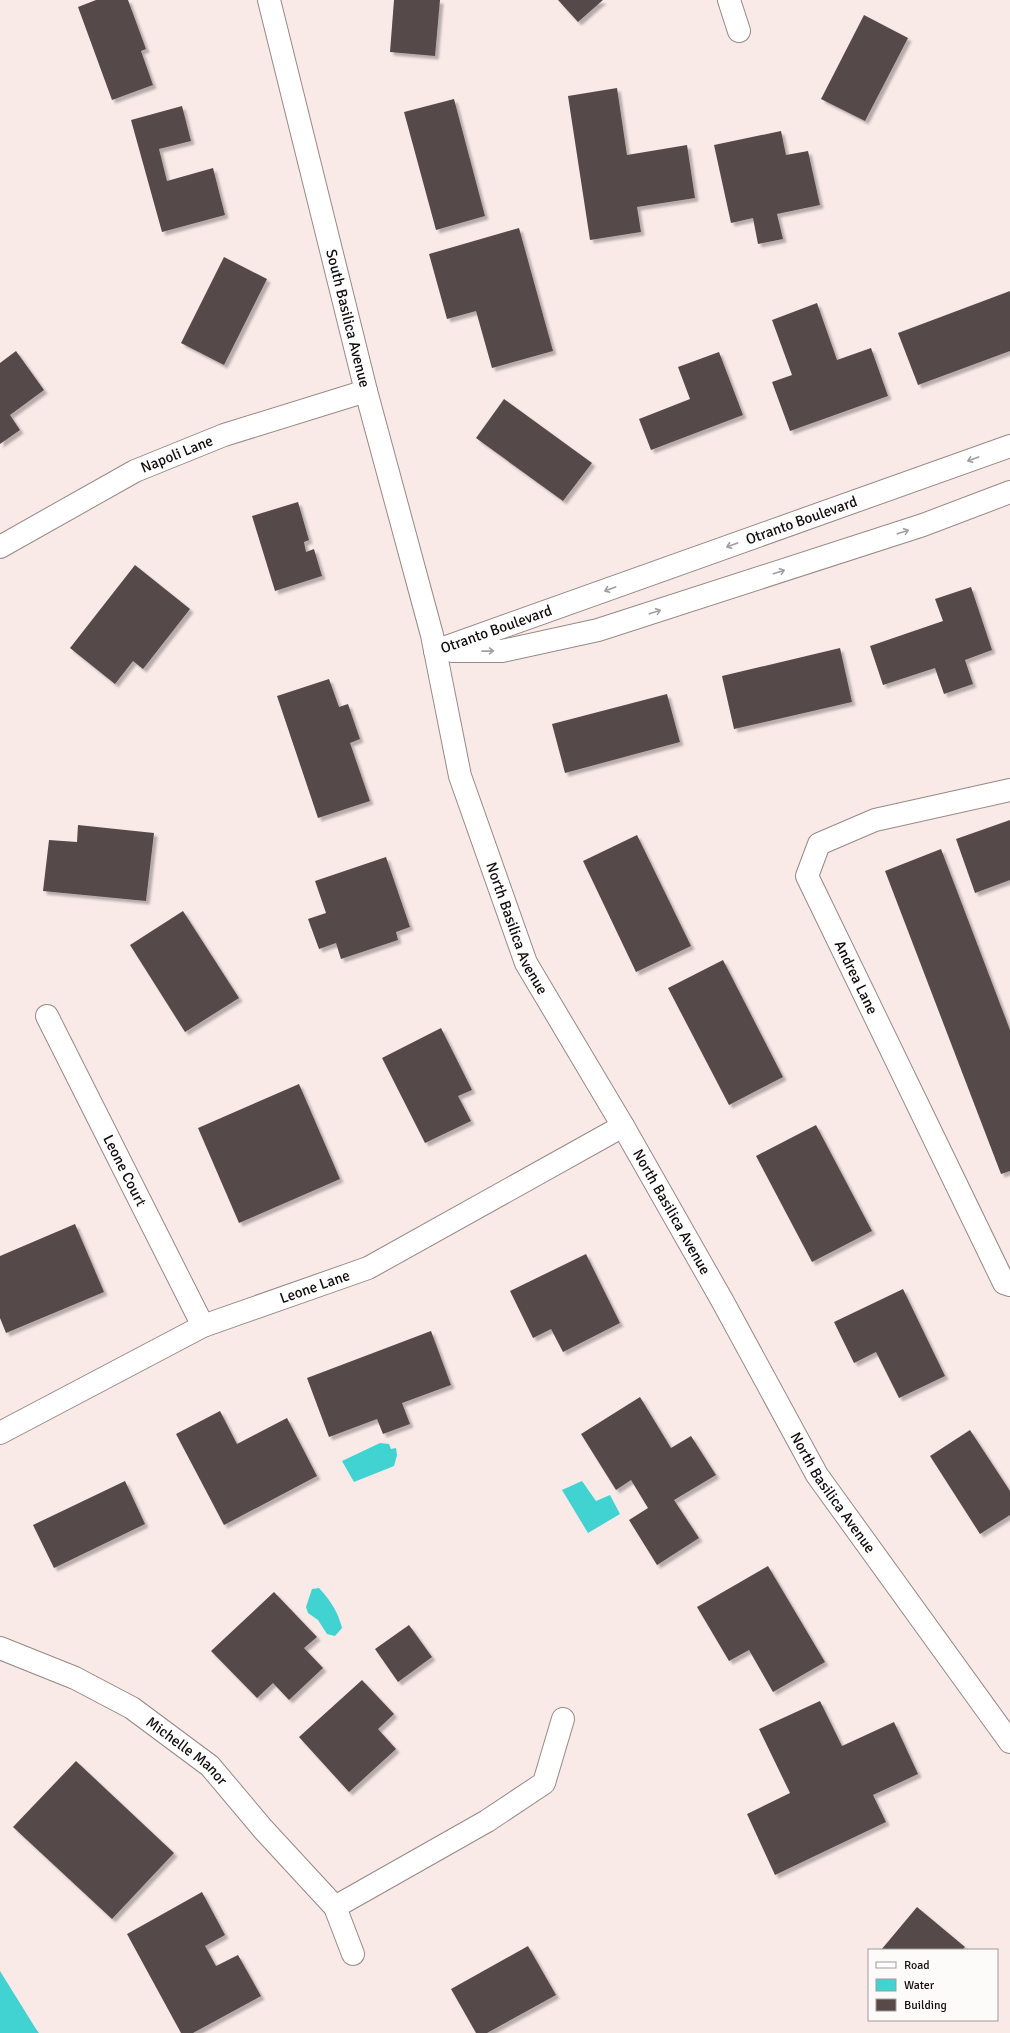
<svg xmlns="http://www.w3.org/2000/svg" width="1010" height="2033" font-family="Signika,sans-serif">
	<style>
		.water { fill: #40d3d1 }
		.building { fill: #574a49; filter: url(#shadow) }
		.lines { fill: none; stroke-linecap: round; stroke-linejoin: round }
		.minor-casing { stroke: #978988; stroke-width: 24 }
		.tertiary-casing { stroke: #978988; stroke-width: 24 }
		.minor { stroke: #fff; stroke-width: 22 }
		.tertiary { stroke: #fff; stroke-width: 22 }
		.oneway { stroke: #a09e9e }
		.labels { text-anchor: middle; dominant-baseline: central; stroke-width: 4; stroke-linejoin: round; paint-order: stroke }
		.street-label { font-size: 15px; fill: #120d0d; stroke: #fdfafa }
	</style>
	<defs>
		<filter id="shadow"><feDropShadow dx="3.5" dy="3.5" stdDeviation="1" flood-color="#0004"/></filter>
	</defs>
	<rect width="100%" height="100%" fill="#f9eae8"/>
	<g class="water">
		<polygon points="380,1443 389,1444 391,1449 396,1448 397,1455 394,1466 354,1482 342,1461"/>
		<polygon points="582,1481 596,1501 610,1495 620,1514 588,1533 562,1490"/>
		<path d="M319,1588C331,1601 338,1612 342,1628L335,1636L327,1634L318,1620L308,1613L306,1607L312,1589Z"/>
		<polygon points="0,1971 36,2029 39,2033 0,2033"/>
	</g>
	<g class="building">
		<polygon points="96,0 128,0 146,49 141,51 153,85 112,100 78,7"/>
		<polygon points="394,0 440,0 435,56 390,52"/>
		<polygon points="558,0 603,0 578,22"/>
		<polygon points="864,15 908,38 865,121 821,99"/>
		<polygon points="617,88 627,155 687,145 695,198 637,207 641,232 590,240 568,96"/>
		<polygon points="454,99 485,216 436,230 404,112"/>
		<polygon points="182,106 191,141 159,149 167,181 213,168 225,215 162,232 131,120"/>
		<polygon points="781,131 786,155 808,151 820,205 777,214 783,239 758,244 753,218 731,223 714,145"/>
		<polygon points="519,228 553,351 492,368 476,311 447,319 429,254"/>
		<polygon points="224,257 267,279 224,365 181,343"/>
		<polygon points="1010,291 1010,351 918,385 898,333"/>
		<polygon points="817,303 837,360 871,348 888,396 790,431 772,382 792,375 772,320"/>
		<polygon points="16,351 44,390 10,415 20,430 0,444 0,363"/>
		<polygon points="719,352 743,415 651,450 639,419 690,399 678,367"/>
		<polygon points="504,399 592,463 563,501 476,438"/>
		<polygon points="298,502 309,540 304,542 306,552 314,549 322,576 275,591 252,516"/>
		<polygon points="135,565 190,609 143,669 133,661 115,684 70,648"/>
		<polygon points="971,587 992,650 965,660 973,684 944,694 935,668 883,685 870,646 943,621 935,599"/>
		<polygon points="840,648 852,702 734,729 722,676"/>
		<polygon points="329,679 339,707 348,704 360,739 350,743 370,801 318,818 277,696"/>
		<polygon points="667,694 680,742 565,773 552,724"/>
		<polygon points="1010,820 1010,880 975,893 956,839"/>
		<polygon points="78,825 154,833 146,901 43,891 49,840 77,842"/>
		<polygon points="637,835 691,946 636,972 583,861"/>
		<polygon points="941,849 1010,1030 1010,1171 1001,1174 885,871"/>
		<polygon points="386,857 410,927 396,932 398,940 341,959 336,943 319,949 308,919 326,913 315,881"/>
		<polygon points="183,911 239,998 185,1032 130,945"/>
		<polygon points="723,960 783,1077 729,1105 668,988"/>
		<polygon points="441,1028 472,1090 458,1096 471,1121 425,1143 382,1058"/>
		<polygon points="299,1084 340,1179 239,1223 198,1128"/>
		<polygon points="816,1125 872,1231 812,1262 756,1156"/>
		<polygon points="75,1224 104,1292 6,1333 0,1318 0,1256"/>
		<polygon points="586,1254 620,1323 563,1352 551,1329 533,1338 510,1291"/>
		<polygon points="903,1289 945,1376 899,1398 876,1352 854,1363 834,1322"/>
		<polygon points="431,1331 451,1385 402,1403 410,1424 383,1434 377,1419 329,1437 307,1378"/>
		<polygon points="640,1397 671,1448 691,1436 716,1475 674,1500 699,1538 657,1565 629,1520 648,1508 631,1480 616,1490 581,1434"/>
		<polygon points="220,1411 237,1444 287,1418 317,1476 224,1525 176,1434"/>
		<polygon points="970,1430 1010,1491 1010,1515 980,1534 930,1456"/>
		<polygon points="125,1481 145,1524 54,1568 33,1525"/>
		<polygon points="768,1566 825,1662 773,1692 749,1650 729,1661 697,1607"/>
		<polygon points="274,1592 317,1637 304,1648 323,1668 289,1700 273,1683 257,1698 211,1651"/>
		<polygon points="409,1625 432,1657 398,1682 375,1649"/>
		<polygon points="362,1680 394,1714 378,1729 396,1749 349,1792 299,1737"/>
		<polygon points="820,1701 842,1746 894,1722 918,1774 873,1795 886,1822 775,1875 747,1814 790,1793 759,1729"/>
		<polygon points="76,1761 174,1853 112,1919 13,1827"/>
		<polygon points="202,1892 225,1935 205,1946 216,1966 238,1955 261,1996 193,2033 181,2033 127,1934"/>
		<polygon points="917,1907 965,1947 962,1950 881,1950"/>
		<polygon points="528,1946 556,1995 487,2033 476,2033 451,1989"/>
	</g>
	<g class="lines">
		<g class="minor-casing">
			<g id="minor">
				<path id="s1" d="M269,0L366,391L432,635L460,776L526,963L623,1126L723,1302L817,1475L1010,1742"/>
				<polyline points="729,0 739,31"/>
				<path id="s2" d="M0,547L135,471L224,435L366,391"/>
				<path id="s3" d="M1010,790L875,820L819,844L807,876L1004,1283L1010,1285"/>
				<path id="s4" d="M47,1016L203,1326"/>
				<path id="s5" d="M0,1433L203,1326L368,1268L623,1126"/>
				<path id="s6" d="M0,1648L75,1678L132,1708L210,1766L263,1829L335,1907L353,1954"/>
				<polyline points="335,1907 487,1821 544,1783 563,1719"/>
			</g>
		</g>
		<g class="tertiary-casing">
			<g id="tertiary">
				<path id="s7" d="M435,651L1010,446"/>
				<polyline points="452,651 502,651 598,630 923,525 1010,492"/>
			</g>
		</g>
		<use href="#minor" class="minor"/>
		<use href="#tertiary" class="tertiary"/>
	</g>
	<defs><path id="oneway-shaft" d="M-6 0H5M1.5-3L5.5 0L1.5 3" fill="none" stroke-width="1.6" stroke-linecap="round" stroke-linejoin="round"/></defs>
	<g class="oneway">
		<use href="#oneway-shaft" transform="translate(973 459) rotate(160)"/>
		<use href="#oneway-shaft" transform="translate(903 532) rotate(-18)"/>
		<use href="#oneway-shaft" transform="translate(732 545) rotate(160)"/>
		<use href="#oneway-shaft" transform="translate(779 572) rotate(-18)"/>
		<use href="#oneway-shaft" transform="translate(610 589) rotate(160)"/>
		<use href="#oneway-shaft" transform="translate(655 612) rotate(-18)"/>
		<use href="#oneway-shaft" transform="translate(488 651) rotate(-1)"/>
	</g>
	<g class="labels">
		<g class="street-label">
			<text stroke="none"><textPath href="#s1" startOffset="328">South Basilica Avenue</textPath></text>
			<text stroke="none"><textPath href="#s2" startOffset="200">Napoli Lane</textPath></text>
			<text stroke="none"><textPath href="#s7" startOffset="389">Otranto Boulevard</textPath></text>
			<text stroke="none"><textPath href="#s7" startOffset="65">Otranto Boulevard</textPath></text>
			<text stroke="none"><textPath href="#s1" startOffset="962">North Basilica Avenue</textPath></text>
			<text stroke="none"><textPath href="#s3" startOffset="346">Andrea Lane</textPath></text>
			<text stroke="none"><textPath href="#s4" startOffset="173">Leone Court</textPath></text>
			<text stroke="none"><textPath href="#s1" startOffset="1286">North Basilica Avenue</textPath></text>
			<text stroke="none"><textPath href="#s5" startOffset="348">Leone Lane</textPath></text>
			<text stroke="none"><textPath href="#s1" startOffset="1610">North Basilica Avenue</textPath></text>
			<text stroke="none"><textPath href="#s6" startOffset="215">Michelle Manor</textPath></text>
		</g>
	</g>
	<rect x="868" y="1949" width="130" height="72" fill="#fdfafa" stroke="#9f9b9b"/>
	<rect x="876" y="1962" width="20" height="6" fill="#ffffff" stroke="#9f9b9b"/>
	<text x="904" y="1969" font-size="12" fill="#120d0d">Road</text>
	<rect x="876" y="1979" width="20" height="12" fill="#40d3d1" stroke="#9f9b9b"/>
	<text x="904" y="1989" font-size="12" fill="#120d0d">Water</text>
	<rect x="876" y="1999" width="20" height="12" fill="#574a49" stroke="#9f9b9b"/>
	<text x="904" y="2009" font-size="12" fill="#120d0d">Building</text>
</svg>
